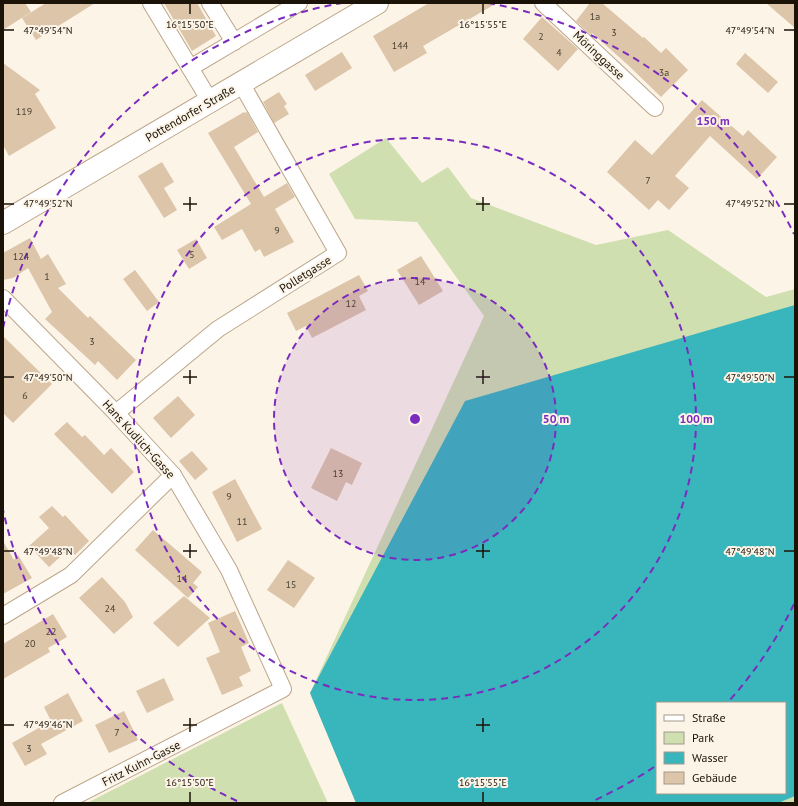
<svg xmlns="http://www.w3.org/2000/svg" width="798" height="806" font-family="'PT Sans',sans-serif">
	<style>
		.green { fill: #d0dfb0; fill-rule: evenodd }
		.water { fill: #39b5bc; fill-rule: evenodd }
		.building { fill: #dcc5a8 }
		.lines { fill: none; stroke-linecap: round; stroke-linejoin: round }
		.street-casing { stroke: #bca689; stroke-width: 18 }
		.secondary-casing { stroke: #bca689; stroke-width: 24 }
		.street { stroke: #fff; stroke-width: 16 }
		.secondary { stroke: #fff; stroke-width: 22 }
		.ticks { fill: none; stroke: #1b1308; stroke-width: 1.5 }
		.ring { fill: none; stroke: #7b2cbf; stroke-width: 2; stroke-dasharray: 7 5 }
		.labels { text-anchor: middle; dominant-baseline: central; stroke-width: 4; stroke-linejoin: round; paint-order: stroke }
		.number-label { font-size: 10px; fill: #4b4030 }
		.street-label { font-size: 12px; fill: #1b1308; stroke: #fdf4e8 }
		.ticks-label { font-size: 10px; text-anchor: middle; fill: #1b1308; stroke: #fdf4e8; stroke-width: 4; stroke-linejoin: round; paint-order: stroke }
		.centre { fill: #7b2cbf; stroke: #fdf4e8; stroke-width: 2 }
		.ring-label { font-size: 12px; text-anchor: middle; font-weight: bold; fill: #7b2cbf; stroke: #fdf4e8; stroke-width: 4; stroke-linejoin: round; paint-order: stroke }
	</style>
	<rect width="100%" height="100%" fill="#fdf4e8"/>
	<g class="green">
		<path d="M386,138L422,183L448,167L471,198L596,245L668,230L766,297L795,289V803H356L310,693L484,316L417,222L355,219L329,174ZM657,703H785V793H657Z"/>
		<polygon points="282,703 328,803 87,803"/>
	</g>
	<path class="water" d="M795,305V796L778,803H356L310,693L465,401ZM657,703H785V793H657Z"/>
	<g class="building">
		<polygon points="3,3 25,3 31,12 3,30"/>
		<polygon points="46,3 95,3 36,40 22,18"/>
		<polygon points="164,3 197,3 216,36 192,51"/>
		<polygon points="429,3 497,3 423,46 427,53 394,72 373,36"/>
		<polygon points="590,3 602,3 643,38 644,37 661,53 666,48 688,70 661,97 628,65 592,33 591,35 576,21"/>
		<polygon points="766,3 795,3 795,28"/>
		<polygon points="542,17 578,49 558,71 523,39"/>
		<polygon points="342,52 352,68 315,91 305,75"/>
		<polygon points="745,53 778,82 768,93 736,64"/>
		<polygon points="3,63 40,90 35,94 56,128 9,156 3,145"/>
		<polygon points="279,92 287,104 284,106 289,114 274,123 263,102"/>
		<polygon points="702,100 743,136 748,130 777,157 757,179 710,136 675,176 689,188 669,210 658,200 649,210 607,172 635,140 652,155"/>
		<polygon points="244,112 245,113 247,112 258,132 234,147 264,197 287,183 295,197 275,209 294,242 264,257 260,249 255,252 242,229 222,240 214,227 251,204 208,133"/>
		<polygon points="162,162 174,182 164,188 177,210 164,218 138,176"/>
		<polygon points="30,238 41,259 48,254 66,284 58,288 88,318 90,316 136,360 117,380 98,361 95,365 45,319 52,312 28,268 13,278 3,280 3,253"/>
		<polygon points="196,239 207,258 189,269 177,250"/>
		<polygon points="421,256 443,291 419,305 397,270"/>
		<polygon points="135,270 159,302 147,311 123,279"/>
		<polygon points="359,275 368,291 359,296 366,310 312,338 306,326 296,331 287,313"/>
		<polygon points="3,336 52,384 13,423 3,413"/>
		<polygon points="178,396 195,415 171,438 153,418"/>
		<polygon points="67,422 82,437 85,435 104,455 111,448 134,472 112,494 54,434"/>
		<polygon points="331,448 362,463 352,485 346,482 337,501 311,488"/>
		<polygon points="192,451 208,469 195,480 179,461"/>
		<polygon points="235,479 262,529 237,542 212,492"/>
		<polygon points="52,506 63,517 65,515 89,541 75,555 69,549 49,567 29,546 49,528 39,517"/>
		<polygon points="153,530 202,572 193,583 198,587 188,598 135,550"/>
		<polygon points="3,541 14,560 18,555 32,578 3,594"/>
		<polygon points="288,560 315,578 294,608 267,590"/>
		<polygon points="102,577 125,602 133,617 114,634 79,598"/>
		<polygon points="184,596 210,618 178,647 153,623"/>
		<polygon points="235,611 249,643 241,647 251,671 239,677 243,686 222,695 206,658 220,652 208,623"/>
		<polygon points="53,614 67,637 48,648 50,652 3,679 3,644"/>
		<polygon points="164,678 174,700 147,713 136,691"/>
		<polygon points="68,693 83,721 41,744 47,754 25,766 12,743 51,721 44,707"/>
		<polygon points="124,711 138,740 109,753 95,725"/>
	</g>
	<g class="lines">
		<g class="street-casing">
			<g id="street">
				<polyline points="151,3 210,101"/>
				<polyline points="210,3 234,42"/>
				<polyline points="543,3 655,108"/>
				<polyline points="190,68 299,3"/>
				<polyline points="3,298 116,413 173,475 229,570 283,689 62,803"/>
				<polyline points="116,413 218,329 338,253 241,83"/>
				<polyline points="3,616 71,575 173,475"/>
			</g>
		</g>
		<g class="secondary-casing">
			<polyline id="secondary" points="3,223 377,3"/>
		</g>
		<use href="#street" class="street"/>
		<use href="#secondary" class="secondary"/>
	</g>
	<path class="ticks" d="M190,4V14M483,4V14M4,30H14M784,30H794M190,197V211M483,197V211M4,204H14M183,204H197M476,204H490M784,204H794M190,370V384M483,370V384M4,377H14M183,377H197M476,377H490M784,377H794M190,544V558M483,544V558M4,551H14M183,551H197M476,551H490M784,551H794M190,718V732M483,718V732M4,725H14M183,725H197M476,725H490M190,792V802M483,792V802"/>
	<circle cx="415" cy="419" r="141" fill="#7b2cbf" fill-opacity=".12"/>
	<g class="ring">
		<circle cx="415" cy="419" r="141"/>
		<circle cx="415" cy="419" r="281"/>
		<path d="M794 604A422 422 0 0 1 729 701M654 767A422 422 0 0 1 593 801M237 801A422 422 0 0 1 3 510M3 328A422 422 0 0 1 342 3M488 3A422 422 0 0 1 794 234"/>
	</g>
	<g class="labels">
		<g class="number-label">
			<text x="595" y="16">1a</text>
			<text x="614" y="32">3</text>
			<text x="541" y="36">2</text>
			<text x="400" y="45">144</text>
			<text x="559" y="52">4</text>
			<text x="664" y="72">3a</text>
			<text x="24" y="111">119</text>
			<text x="648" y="180">7</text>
			<text x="277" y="230">9</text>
			<text x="192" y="254">5</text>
			<text x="21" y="256">124</text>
			<text x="47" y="276">1</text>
			<text x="420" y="281">14</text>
			<text x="351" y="303">12</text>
			<text x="92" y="341">3</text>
			<text x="25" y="395">6</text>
			<text x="338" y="473">13</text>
			<text x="229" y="496">9</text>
			<text x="242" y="521">11</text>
			<text x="182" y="578">14</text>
			<text x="291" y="584">15</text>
			<text x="110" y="608">24</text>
			<text x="51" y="631">22</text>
			<text x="30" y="643">20</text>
			<text x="117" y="732">7</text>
			<text x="29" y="748">3</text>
		</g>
		<g class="street-label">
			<text transform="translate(599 55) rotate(43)">Möringgasse</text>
			<text transform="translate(190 113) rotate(-30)">Pottendorfer Straße</text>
			<text transform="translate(305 274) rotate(-32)">Polletgasse</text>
			<text transform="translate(139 439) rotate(48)">Hans Kudlich-Gasse</text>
			<text transform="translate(141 763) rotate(-27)">Fritz Kuhn-Gasse</text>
		</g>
	</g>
	<g class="ticks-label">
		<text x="190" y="28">16°15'50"E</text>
		<text x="483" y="28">16°15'55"E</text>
		<text x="48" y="34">47°49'54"N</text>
		<text x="750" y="34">47°49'54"N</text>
		<text x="48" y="207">47°49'52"N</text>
		<text x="750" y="207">47°49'52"N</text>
		<text x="48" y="381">47°49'50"N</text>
		<text x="750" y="381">47°49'50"N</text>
		<text x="48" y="555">47°49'48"N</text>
		<text x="750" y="555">47°49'48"N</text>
		<text x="48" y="728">47°49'46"N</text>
		<text x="190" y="786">16°15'50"E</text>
		<text x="483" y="786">16°15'55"E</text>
	</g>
	<circle cx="415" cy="419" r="6" class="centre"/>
	<g class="ring-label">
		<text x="713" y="125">150 m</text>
		<text x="556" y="423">50 m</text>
		<text x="696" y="423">100 m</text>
	</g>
	<rect width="798" height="806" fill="none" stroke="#1b1308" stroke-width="8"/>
	<rect x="656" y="702" width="130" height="92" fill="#fdf4e8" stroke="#a39a8e"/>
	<rect x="664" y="715" width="20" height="6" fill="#ffffff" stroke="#a39a8e"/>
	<text x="692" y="722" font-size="12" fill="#1b1308">Straße</text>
	<rect x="664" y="732" width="20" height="12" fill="#d0dfb0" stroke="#a39a8e"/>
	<text x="692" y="742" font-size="12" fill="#1b1308">Park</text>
	<rect x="664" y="752" width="20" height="12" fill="#39b5bc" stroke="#a39a8e"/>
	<text x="692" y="762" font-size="12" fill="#1b1308">Wasser</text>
	<rect x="664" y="772" width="20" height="12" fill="#dcc5a8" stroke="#a39a8e"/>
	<text x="692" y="782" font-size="12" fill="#1b1308">Gebäude</text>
</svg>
